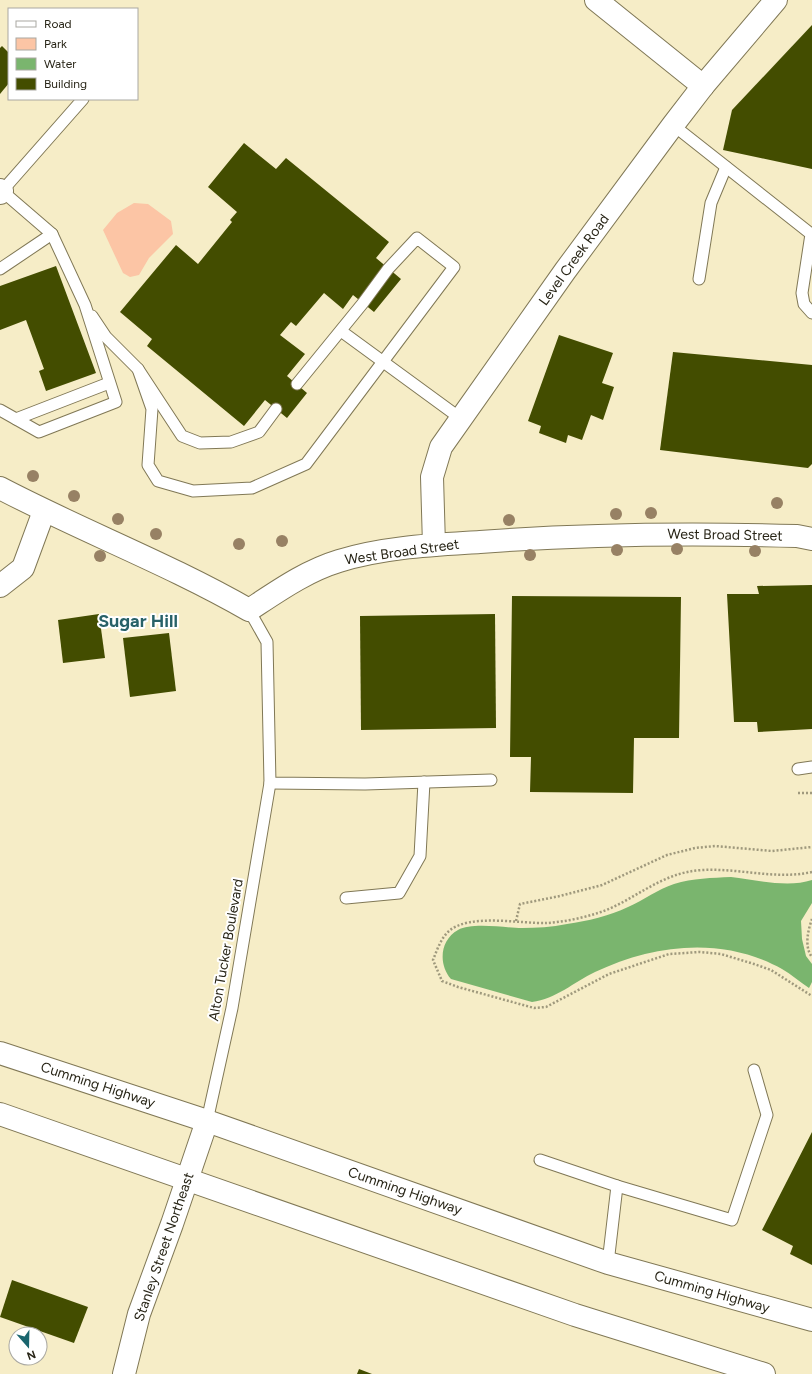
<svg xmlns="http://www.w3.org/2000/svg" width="812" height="1374" font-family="Figtree,sans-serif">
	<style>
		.green { fill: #fcc5a5 }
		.water { fill: #7ab56e }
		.building { fill: #434d00 }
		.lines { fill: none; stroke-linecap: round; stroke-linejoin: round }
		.service-casing { stroke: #807856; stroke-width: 13 }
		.minor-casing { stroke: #807856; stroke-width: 24 }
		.tertiary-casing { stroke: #807856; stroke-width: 24 }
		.trunk-casing { stroke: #807856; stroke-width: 24 }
		.path { stroke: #9f997d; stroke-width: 2.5; stroke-dasharray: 2 2; stroke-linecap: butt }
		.service { stroke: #fff; stroke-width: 11 }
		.minor { stroke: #fff; stroke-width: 22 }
		.tertiary { stroke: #fff; stroke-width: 22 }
		.trunk { stroke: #fff; stroke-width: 22 }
		.tree { fill: #978164 }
		.labels { text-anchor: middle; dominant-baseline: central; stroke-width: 4; stroke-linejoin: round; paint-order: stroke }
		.street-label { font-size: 14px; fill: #282517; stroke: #fff }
		.district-label { font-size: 18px; font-weight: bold; fill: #286168; stroke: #fff }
	</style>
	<rect width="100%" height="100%" fill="#f6edc7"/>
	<polygon class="green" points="134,203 148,204 171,221 173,234 149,258 139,275 130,277 123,273 103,230 117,213"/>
	<path class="water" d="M731,877C756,880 788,888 812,880V903L801,921L802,939L806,956L812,964V982L809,988C800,982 791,974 782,969C723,936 654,944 595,972C574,982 556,999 532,1002L451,979C438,964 440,940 458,930C472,922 506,928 522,928C536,928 552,927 567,924C588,921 609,916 628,907C644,900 658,889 674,884C693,878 712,878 731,877Z"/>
	<g class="building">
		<polygon points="812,25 812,169 723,150 732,110"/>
		<polygon points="2,46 9,53 9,83 0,94 0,48"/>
		<polygon points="244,143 276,169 286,158 389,242 376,258 401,279 374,312 353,295 343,309 324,293 296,326 291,322 280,335 305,354 287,376 307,393 287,418 265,400 244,426 147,346 152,339 120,312 176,245 198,264 232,222 230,220 237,212 208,187"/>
		<polygon points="56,266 96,373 46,391 39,371 44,369 26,320 0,330 0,286"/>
		<polygon points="559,335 613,353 602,383 614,387 603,420 591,415 582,440 568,435 566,443 539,433 541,426 528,421"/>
		<polygon points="673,352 812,365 812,464 808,468 660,450"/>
		<polygon points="812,585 812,729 758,732 757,722 734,722 727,594 759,594 757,586"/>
		<polygon points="512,596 681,597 679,738 634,738 633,793 530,792 531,757 510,757"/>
		<polygon points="99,614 105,658 63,663 58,620"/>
		<polygon points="495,614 496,728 361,730 360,616"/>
		<polygon points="169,633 176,691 130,697 123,638"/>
		<polygon points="812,1132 812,1265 790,1254 793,1246 762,1230"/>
		<polygon points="12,1280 88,1307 74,1343 0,1317"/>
		<polygon points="359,1369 372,1374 357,1374"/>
	</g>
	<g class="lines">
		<g class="service-casing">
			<g id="service">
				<polyline points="673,125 811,234 802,293 804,304 812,313"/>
				<polyline points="0,269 52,234"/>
				<polyline points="699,279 711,203 726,167"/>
				<polyline points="92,316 106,337 138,369 182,436 200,443 231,442 259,432 276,409"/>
				<polyline points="341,331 460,418"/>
				<polyline points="138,369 152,409 148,465 158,481 193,491 252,488 306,464 454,267 417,238 388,269 363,303 297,384"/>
				<polyline points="0,410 39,432 116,402 85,305 52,234 2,191 83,99"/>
				<polyline points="16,419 109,383"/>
				<polyline points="249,610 267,642 270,783 365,784 491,780"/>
				<polyline points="798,769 812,767"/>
				<polyline points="346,898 399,893 420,856 424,782"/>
				<polyline points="207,1121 232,1008 270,783"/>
				<polyline points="540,1160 617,1186"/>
				<polyline points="608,1263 617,1186 732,1220 767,1115 754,1070"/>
			</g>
		</g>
		<g class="minor-casing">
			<g id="minor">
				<polyline points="596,0 703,86"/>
				<polyline points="0,190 2,191 0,193"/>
				<polyline points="0,586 23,568 44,511"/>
				<polyline points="124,1374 139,1314 172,1224 207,1121"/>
			</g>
		</g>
		<g class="tertiary-casing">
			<g id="tertiary">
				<path d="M0,488C82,531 169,564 249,610C278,591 306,571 339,561C384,547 434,545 480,542C586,534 691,533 797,536L812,539"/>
				<polyline points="434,545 432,477 441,447 565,271 673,125 703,86 776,0"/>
			</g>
		</g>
		<g class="trunk-casing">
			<g id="trunk">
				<polyline points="0,1053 207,1121 608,1263 812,1320"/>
				<polyline points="0,1114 575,1315 764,1374"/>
			</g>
		</g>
		<g class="path">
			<polyline points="798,793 812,793"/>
			<path d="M812,872C776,880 740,868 703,870C660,872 635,901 598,913C582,918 564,922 547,923C521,924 470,913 449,931C441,938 437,950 433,960L442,981L458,987L534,1008L546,1007L609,974L669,954L700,952L721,954L754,964L771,970L812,996"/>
			<path d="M812,919C808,930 804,947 812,957"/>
			<polyline points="516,921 520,904 560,896 602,885 667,855 695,848 715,846 772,851 812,847"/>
		</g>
		<use href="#service" class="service"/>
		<use href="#minor" class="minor"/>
		<use href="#tertiary" class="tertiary"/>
		<use href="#trunk" class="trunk"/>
	</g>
	<g class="tree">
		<circle cx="33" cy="476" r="6"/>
		<circle cx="74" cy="496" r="6"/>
		<circle cx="777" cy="503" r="6"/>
		<circle cx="651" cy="513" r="6"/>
		<circle cx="616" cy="514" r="6"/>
		<circle cx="118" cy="519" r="6"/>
		<circle cx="509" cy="520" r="6"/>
		<circle cx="156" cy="534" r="6"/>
		<circle cx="282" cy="541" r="6"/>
		<circle cx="239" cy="544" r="6"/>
		<circle cx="677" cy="549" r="6"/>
		<circle cx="617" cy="550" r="6"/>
		<circle cx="755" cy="551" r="6"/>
		<circle cx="530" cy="555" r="6"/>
		<circle cx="100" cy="556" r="6"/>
	</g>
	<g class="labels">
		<g class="street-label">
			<text transform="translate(574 260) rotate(-54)">Level Creek Road</text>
			<text transform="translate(725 535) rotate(1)">West Broad Street</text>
			<text transform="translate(402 552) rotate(-8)">West Broad Street</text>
			<text transform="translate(226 950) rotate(-80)">Alton Tucker Boulevard</text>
			<text transform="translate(98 1085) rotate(18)">Cumming Highway</text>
			<text transform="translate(405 1191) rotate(19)">Cumming Highway</text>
			<text transform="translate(164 1247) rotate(-71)">Stanley Street Northeast</text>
			<text transform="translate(712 1292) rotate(16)">Cumming Highway</text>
		</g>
		<g class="district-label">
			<text x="138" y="621">Sugar Hill</text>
		</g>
	</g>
	<rect x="8" y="8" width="130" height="92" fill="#ffffff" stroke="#a9a8a2"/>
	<rect x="16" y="21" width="20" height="6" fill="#ffffff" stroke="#a9a8a2"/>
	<text x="44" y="28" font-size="12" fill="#282517">Road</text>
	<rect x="16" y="38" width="20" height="12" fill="#fcc5a5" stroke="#a9a8a2"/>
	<text x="44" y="48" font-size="12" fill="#282517">Park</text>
	<rect x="16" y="58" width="20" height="12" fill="#7ab56e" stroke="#a9a8a2"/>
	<text x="44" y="68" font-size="12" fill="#282517">Water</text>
	<rect x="16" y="78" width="20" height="12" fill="#434d00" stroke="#a9a8a2"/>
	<text x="44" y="88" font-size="12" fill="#282517">Building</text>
	<g transform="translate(28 1346) rotate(160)"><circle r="19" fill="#ffffff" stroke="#a9a8a2"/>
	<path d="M0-3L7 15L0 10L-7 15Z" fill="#19656e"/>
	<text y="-6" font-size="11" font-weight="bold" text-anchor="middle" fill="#282517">N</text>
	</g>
</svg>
